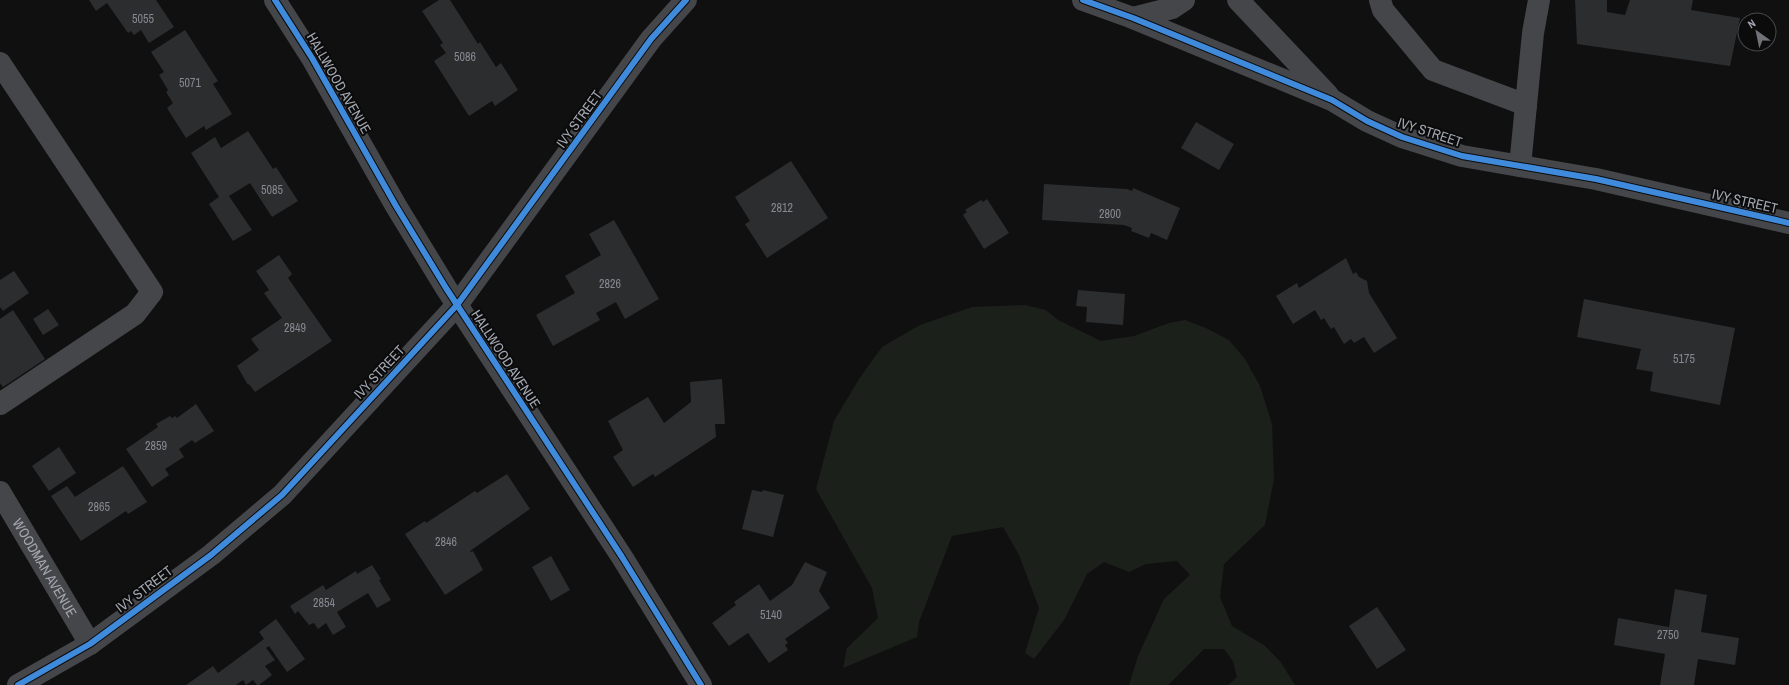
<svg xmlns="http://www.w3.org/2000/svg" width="1789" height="685" font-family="'Archivo Narrow',sans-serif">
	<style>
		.green { fill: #1b201b }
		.building { fill: #2c2d2e }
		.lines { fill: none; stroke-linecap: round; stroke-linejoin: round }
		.minor { stroke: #454649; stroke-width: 22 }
		.cycleway-casing { stroke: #0b0b0c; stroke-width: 8 }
		.cycleway { stroke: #408adc; stroke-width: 6 }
		.labels { text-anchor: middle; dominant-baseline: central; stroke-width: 4; stroke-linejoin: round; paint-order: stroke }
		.number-label { font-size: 12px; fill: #858890 }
		.street-label { font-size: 14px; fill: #a3a7b0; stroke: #0b0b0c }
	</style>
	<rect width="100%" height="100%" fill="#101011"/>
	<polygon class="green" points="1025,305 1046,310 1058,320 1101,341 1134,336 1169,323 1185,320 1206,328 1229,340 1245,359 1260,386 1272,424 1274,479 1265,525 1224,564 1220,597 1232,626 1264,645 1280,661 1295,685 1228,685 1237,677 1233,661 1224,649 1204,649 1168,685 1129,685 1138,656 1164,599 1190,575 1177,561 1146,564 1129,572 1104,562 1087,574 1064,620 1034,659 1025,653 1039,608 1019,555 1003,527 952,536 919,622 917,637 843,668 847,648 878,618 872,588 816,489 834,421 859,379 882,347 920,325 972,307"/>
	<g class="building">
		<polygon points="89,0 156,0 174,27 149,43 141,30 134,35 131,31 128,33 107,3 96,11"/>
		<polygon points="439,0 450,0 478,44 480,42 496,67 501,63 518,90 495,106 492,101 469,116 434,61 446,53 440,45 443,43 422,11"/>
		<polygon points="1575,0 1607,0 1607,12 1625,15 1630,0 1693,0 1691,10 1740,18 1730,66 1577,44"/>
		<polygon points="185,30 218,81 213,84 232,114 206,130 204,126 186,138 167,108 173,103 166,92 168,90 159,75 164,72 151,52"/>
		<polygon points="1196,122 1234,144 1219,170 1181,148"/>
		<polygon points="248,131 273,169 276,167 298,201 272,217 250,183 229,196 252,230 233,241 209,204 219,197 191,153 215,137 221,148"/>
		<polygon points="791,161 828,218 767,258 745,224 750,221 735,197"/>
		<polygon points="1044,184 1127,189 1132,191 1133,188 1180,208 1167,240 1151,233 1149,238 1131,231 1132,228 1124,225 1042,220"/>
		<polygon points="987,199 1009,233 984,249 963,215 967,212 965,210 981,200 983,202"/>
		<polygon points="614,220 659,299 625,319 616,302 596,313 600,320 553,346 536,315 575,293 565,276 601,255 589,234"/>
		<polygon points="279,255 292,274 288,278 332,341 255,392 249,384 248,385 237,366 259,350 251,339 282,318 264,293 269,290 256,271"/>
		<polygon points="1346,258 1353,274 1356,272 1359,277 1367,281 1369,293 1397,338 1374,353 1364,337 1354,343 1351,339 1344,344 1334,327 1331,329 1324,318 1321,320 1315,310 1293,324 1276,296 1297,283 1299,288"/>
		<polygon points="14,271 29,293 3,311 0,307 0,280"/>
		<polygon points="1078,290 1125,294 1123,325 1086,322 1087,307 1076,306"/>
		<polygon points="1584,299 1735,328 1720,405 1650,391 1653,372 1636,369 1641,349 1577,337"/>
		<polygon points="48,309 59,325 43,335 33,319"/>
		<polygon points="13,310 45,359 3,387 0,383 0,319"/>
		<polygon points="722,379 725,424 715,424 716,437 655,477 653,474 633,487 613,457 623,450 608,421 648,397 664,423 691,402 690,382"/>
		<polygon points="196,404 214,431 195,443 192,440 179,449 184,457 165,469 169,475 152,487 126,449 158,427 156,424 170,416 172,418 175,416 177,418"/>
		<polygon points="59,447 76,473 49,491 32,466"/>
		<polygon points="123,466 147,502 128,514 126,511 81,541 51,496 67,486 75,497"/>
		<polygon points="507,474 530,509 470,551 471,552 473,551 483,570 445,595 405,534 425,521 426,523 475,491 477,493"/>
		<polygon points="752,490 762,492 763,490 784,495 773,537 742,529"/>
		<polygon points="551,556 570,590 551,601 532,567"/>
		<polygon points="805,562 827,572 819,591 830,608 785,639 788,643 785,645 788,650 769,663 748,633 729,646 712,623 736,605 734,602 759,584 770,601 792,585"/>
		<polygon points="372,565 381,579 379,580 391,600 377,608 368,593 337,612 346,627 333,635 326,623 318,629 314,623 309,625 298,611 295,614 290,606 323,585 326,590 356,571 357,574"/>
		<polygon points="1675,589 1707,595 1701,632 1739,638 1735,665 1698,659 1694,685 1660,685 1665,654 1614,645 1618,618 1669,627"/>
		<polygon points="1377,607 1406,650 1377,669 1349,626"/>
		<polygon points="276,619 305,659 287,672 269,646 266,648 275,660 265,666 272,675 259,685 257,685 253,680 246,685 243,680 236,685 186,685 213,666 218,673 264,639 259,632"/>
	</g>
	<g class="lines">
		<g class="minor">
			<polyline points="275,0 312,58 396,206 446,288 622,557 701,685"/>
			<polyline points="1083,0 1133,18 1332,100 1367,121 1402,137 1462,156 1596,179 1789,223"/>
			<polyline points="1238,0 1328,95"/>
			<polyline points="1380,0 1383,10 1433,70 1526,105 1533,33 1539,0"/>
			<polyline points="1133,18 1172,8 1184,0"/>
			<polyline points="0,63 152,292 135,314 0,404"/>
			<polyline points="1520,166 1526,105"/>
			<path id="s1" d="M0,492L90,644"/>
			<polyline points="18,685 90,644 139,608 211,555 282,495 457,305 651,39 686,0"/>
		</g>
		<g class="cycleway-casing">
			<g id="cycleway">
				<polyline points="275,0 312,58 396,206 446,288 622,557 701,685"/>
				<polyline points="1083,0 1133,18 1332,100 1367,121 1402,137 1462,156 1596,179 1789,223"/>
				<polyline points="18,685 90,644 139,608 211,555 282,495 457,305 651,39 686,0"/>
			</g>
		</g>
		<use href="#cycleway" class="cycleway"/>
	</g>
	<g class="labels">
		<g class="number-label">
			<text x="143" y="19">5055</text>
			<text x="465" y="57">5086</text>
			<text x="190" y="83">5071</text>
			<text x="272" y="190">5085</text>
			<text x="782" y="208">2812</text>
			<text x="1110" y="214">2800</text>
			<text x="610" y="284">2826</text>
			<text x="295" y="328">2849</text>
			<text x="1684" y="359">5175</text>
			<text x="156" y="446">2859</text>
			<text x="99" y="507">2865</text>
			<text x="446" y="542">2846</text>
			<text x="324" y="603">2854</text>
			<text x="771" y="615">5140</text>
			<text x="1668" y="635">2750</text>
		</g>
		<g class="street-label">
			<text transform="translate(339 83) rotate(60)">HALLWOOD AVENUE</text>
			<text transform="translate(579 119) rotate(-54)">IVY STREET</text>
			<text transform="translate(1430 132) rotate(18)">IVY STREET</text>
			<text transform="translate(1745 201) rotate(13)">IVY STREET</text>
			<text transform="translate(506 359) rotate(57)">HALLWOOD AVENUE</text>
			<text transform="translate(379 372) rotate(-47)">IVY STREET</text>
			<text stroke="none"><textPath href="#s1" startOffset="88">WOODMAN AVENUE</textPath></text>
			<text transform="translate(144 589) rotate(-37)">IVY STREET</text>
		</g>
	</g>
	<g transform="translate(1757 32) rotate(327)"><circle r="19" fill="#0b0b0c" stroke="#48494e"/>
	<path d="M0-3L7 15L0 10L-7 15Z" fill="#707278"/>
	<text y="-6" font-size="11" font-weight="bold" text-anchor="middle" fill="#a3a7b0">N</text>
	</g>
</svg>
